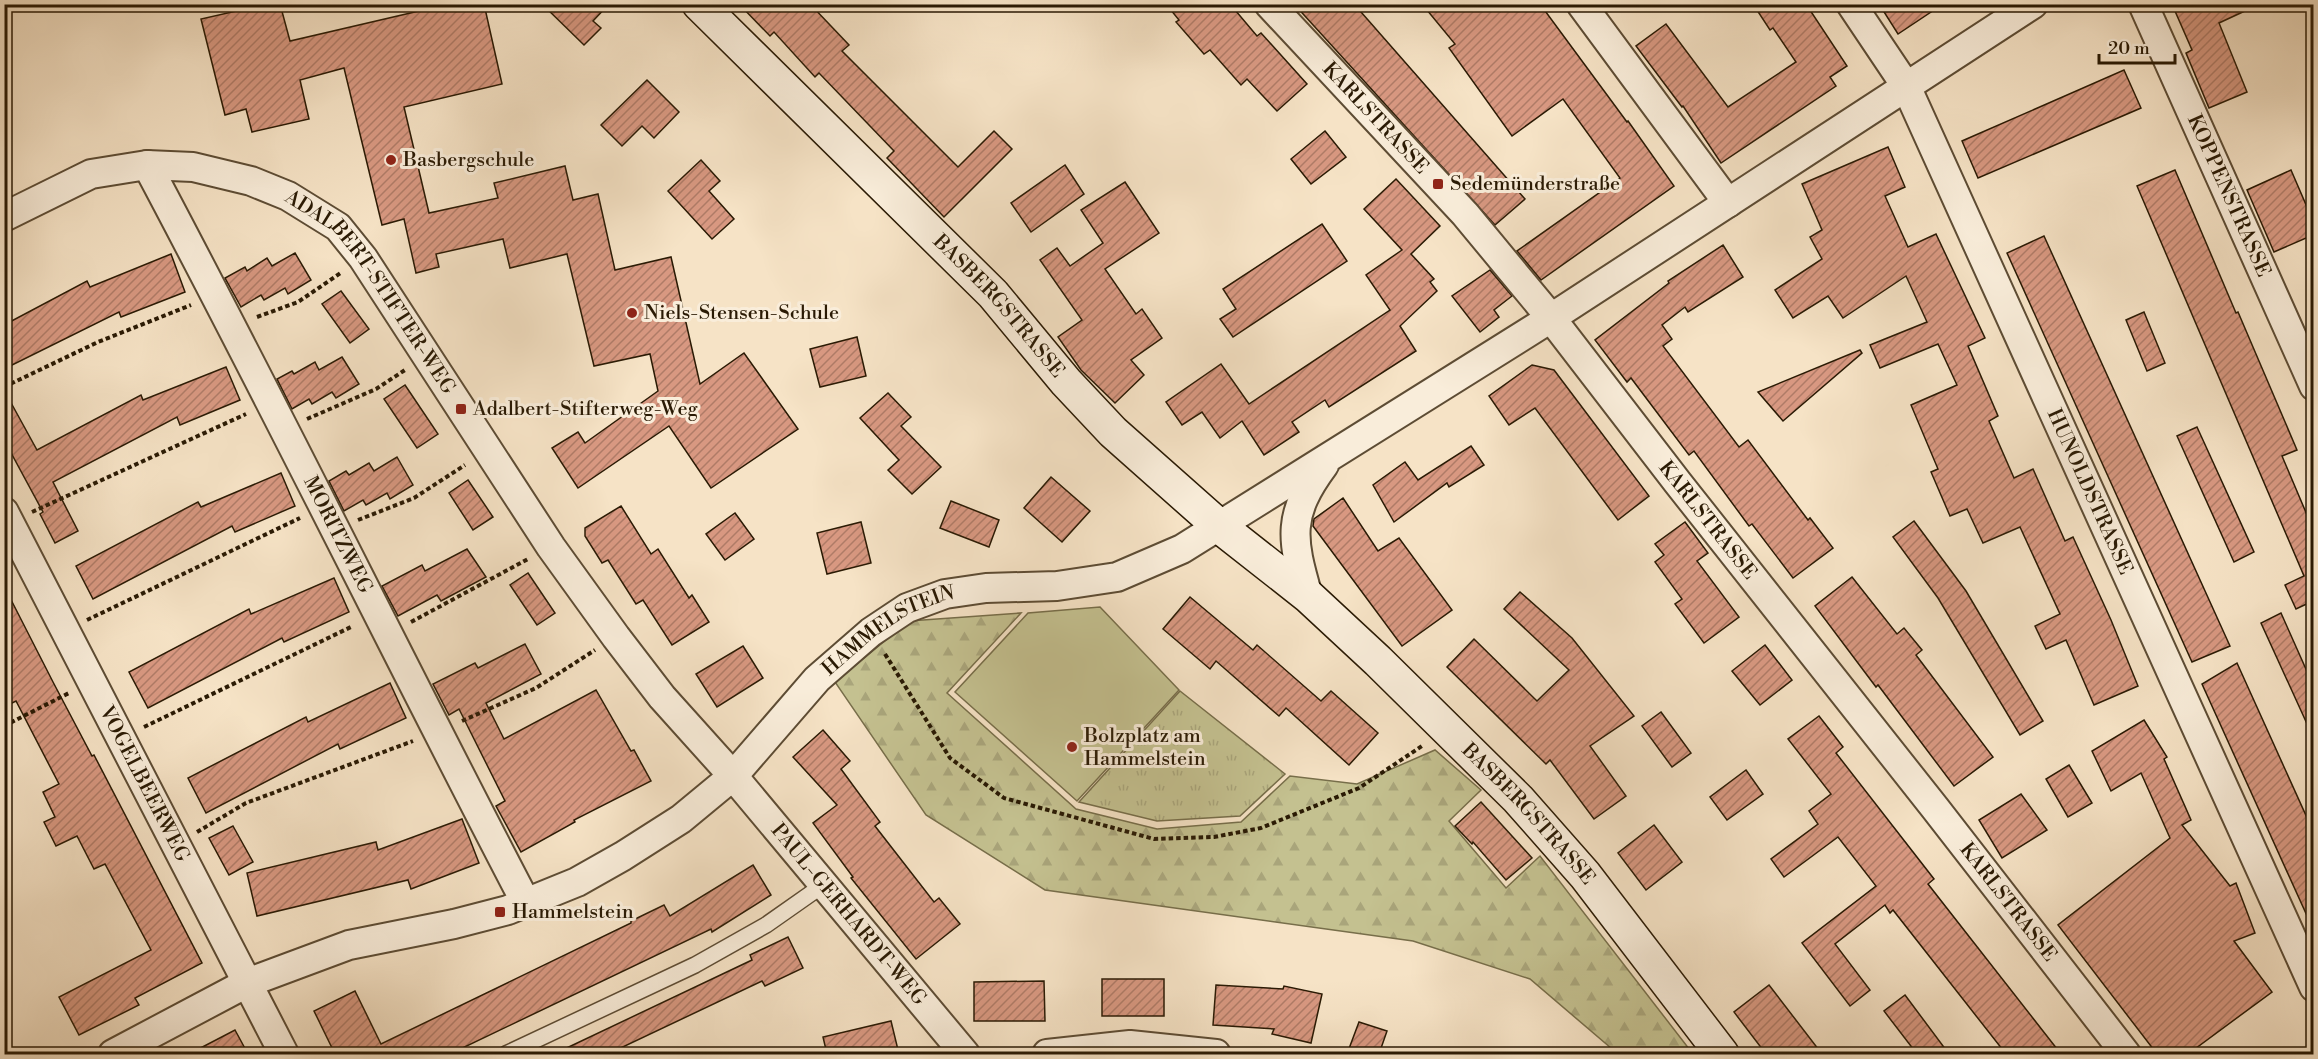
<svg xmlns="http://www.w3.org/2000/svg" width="2318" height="1059" font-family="'Libre Bodoni',serif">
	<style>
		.green { fill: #c4c190; stroke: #776e4a; stroke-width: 1.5 }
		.forest { fill: url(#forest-firs); stroke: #776e4a; stroke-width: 1.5 }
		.park { fill: url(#park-tufts); stroke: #776e4a; stroke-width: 1.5 }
		.building { fill: url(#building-hatch); stroke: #2a1a04; stroke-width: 1.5 }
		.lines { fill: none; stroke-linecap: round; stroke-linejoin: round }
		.lane-casing { stroke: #5d4c34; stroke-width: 18 }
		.street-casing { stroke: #5d4c34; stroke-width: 32 }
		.secondary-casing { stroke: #2a1a04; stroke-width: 36 }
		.path { stroke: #2a1a04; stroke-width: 4; stroke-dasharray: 4.5 3; stroke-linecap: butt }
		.lane { stroke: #f9edda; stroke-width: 15 }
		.street { stroke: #f9edda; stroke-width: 28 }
		.secondary { stroke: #f9edda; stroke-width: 33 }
		.rail { stroke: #2a1a04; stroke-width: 4.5; stroke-dasharray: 10 10; stroke-linecap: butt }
		.poi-dot { fill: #8f2418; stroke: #f9edda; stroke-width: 2 }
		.labels { text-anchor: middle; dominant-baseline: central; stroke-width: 6; stroke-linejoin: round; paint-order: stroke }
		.street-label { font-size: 20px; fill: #2a1a04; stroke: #f9edda }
		.poi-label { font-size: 20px; fill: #2a1a04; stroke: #f9edda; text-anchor: start }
	</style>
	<defs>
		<pattern id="forest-firs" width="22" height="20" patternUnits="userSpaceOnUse" patternTransform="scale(1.5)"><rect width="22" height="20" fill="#c4c190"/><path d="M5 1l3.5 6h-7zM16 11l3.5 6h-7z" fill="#a9a57b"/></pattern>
		<pattern id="park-tufts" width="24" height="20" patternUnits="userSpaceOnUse" patternTransform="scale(1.5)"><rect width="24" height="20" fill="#c4c190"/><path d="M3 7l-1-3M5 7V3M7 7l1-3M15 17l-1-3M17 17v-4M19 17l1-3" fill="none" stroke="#a9a57b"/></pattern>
		<pattern id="building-hatch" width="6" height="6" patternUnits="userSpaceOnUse" patternTransform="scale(1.5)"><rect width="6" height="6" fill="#d89881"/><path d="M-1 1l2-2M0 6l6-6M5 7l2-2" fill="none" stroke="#af7b67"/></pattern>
	</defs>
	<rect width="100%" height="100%" fill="#f6e3c6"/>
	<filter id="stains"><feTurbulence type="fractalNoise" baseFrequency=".00333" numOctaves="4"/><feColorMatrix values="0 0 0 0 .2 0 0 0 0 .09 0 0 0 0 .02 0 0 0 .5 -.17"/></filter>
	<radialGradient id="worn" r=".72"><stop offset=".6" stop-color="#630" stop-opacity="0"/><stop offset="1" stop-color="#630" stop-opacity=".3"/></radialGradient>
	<polygon class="green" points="1100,607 1179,690 1077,801 955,692 1028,613"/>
	<polygon class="forest" points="1021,613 947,693 1076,809 1157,829 1241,822 1290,776 1357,784 1435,750 1481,790 1449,821 1506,888 1540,856 1693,1054 1618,1054 1530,979 1413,941 1045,890 926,815 835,682 909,621"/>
	<polygon class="park" points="1180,691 1285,774 1240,816 1157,821 1079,802"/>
	<g class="building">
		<polygon points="240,4 280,4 290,41 449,4 484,4 502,84 404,107 429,213 498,198 494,183 565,166 573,200 598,194 615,270 671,257 700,384 744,353 798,429 711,488 669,426 578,488 552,448 578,432 585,443 658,391 650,354 594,366 567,254 510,268 503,239 436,254 439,267 416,273 404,219 382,225 344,68 300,80 309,119 252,132 246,109 225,115 201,19 241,10"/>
		<polygon points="542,4 609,4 593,21 601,28 584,45"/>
		<polygon points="739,4 810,4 849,45 842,51 958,167 994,131 1012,149 944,217 887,158 894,151 819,73 815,77 774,32 770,36"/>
		<polygon points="1166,4 1230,4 1257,36 1261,33 1307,84 1277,111 1247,79 1241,85 1210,50 1204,54 1176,22 1179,20"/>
		<polygon points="1294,4 1354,4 1525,199 1495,225"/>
		<polygon points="1422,4 1540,4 1627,122 1628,121 1674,186 1541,280 1517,251 1620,178 1563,99 1512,136 1449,48 1455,44"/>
		<polygon points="1753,4 1806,4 1847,66 1830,77 1836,86 1721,163 1683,106 1682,107 1636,46 1666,24 1728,107 1796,62 1773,28 1770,30"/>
		<polygon points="1879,4 1943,4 1898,34"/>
		<polygon points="2189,4 2260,4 2219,23 2247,92 2209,108 2186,53 2192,50 2175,11"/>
		<polygon points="2124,70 2141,108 1978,178 1962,141"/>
		<polygon points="647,80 679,112 654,138 642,126 622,146 601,125"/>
		<polygon points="1325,131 1346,157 1311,184 1291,159"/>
		<polygon points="1888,147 1905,187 1885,196 1908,247 1936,234 1985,338 1968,346 1998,416 1989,421 2014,478 2033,469 2065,541 2073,537 2111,620 2138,686 2094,705 2066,640 2046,649 2035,626 2060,614 2020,527 1983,543 1967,509 1950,516 1931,472 1938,469 1911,405 1957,385 1938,344 1880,368 1870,345 1927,322 1906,276 1843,318 1828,296 1793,318 1775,290 1822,259 1810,237 1822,230 1802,184"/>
		<polygon points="701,160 720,181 709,191 734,219 712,239 668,191"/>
		<polygon points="1065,165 1084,194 1031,232 1011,203"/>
		<polygon points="2175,170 2236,313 2238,312 2297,450 2282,456 2313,529 2313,601 2296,609 2285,585 2304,576 2137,186"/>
		<polygon points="2291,170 2313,221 2313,235 2274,252 2247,190"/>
		<polygon points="1396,179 1440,226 1411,254 1434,279 1430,282 1437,291 1400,326 1416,351 1329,407 1325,400 1292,422 1299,432 1264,455 1242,421 1220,438 1202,412 1182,425 1166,402 1221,364 1249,404 1390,310 1366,275 1402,250 1364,209"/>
		<polygon points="1125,182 1159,233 1105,269 1136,314 1142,309 1162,338 1131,360 1144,375 1115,403 1081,370 1058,337 1082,320 1040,260 1057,248 1070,266 1103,243 1081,210"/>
		<polygon points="1322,224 1347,261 1233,337 1220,319 1236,309 1223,289"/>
		<polygon points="2044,236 2230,646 2192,662 2007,253"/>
		<polygon points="1723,245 1743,277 1688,312 1685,307 1662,325 1672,339 1663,346 1739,447 1748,440 1808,520 1810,518 1833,548 1793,578 1752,524 1749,526 1694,451 1689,455 1631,378 1627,382 1595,340 1669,283 1668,281"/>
		<polygon points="295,253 311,280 288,294 285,288 264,300 261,295 241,307 225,278 245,267 247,271 267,258 272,266"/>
		<polygon points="171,254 185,292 121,317 119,312 4,369 4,325 87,281 90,287"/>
		<polygon points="1490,270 1512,296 1494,310 1499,317 1480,332 1452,296"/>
		<polygon points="341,291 369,329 350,343 322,304"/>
		<polygon points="2144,312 2165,363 2147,371 2126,320"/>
		<polygon points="857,337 866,376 820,387 810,349"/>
		<polygon points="1860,350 1862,353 1783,421 1758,392"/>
		<polygon points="342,357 359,384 336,398 332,392 312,404 309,399 292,409 277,379 292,371 294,374 315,362 319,370"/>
		<polygon points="1532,365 1554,370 1649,496 1618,520 1535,408 1509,425 1489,396"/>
		<polygon points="226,367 240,400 180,425 177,417 53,482 78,531 55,543 40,514 43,512 10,451 4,454 4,390 37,450 141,395 143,400"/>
		<polygon points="405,385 438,434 417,448 384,399"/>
		<polygon points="888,393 911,417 901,426 941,467 912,494 888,470 899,460 860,418"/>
		<polygon points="2197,427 2254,552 2234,562 2177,436"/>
		<polygon points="1471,446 1484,465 1449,487 1447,483 1394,522 1373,485 1405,462 1418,480"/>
		<polygon points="397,457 413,485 390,499 387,493 366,505 363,500 344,511 329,481 346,471 349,475 369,463 374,471"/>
		<polygon points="281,473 295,506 235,532 232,526 93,599 76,566 198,502 201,507"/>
		<polygon points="1051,477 1090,511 1062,542 1024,508"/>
		<polygon points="468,480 493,517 473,530 449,493"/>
		<polygon points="1343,498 1378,551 1399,538 1452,610 1402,646 1313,526 1314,519"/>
		<polygon points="951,501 999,520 989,547 940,528"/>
		<polygon points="621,506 651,554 658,549 689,598 692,595 709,622 672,645 643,600 636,604 608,560 602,563 585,536 585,528"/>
		<polygon points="735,513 754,539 725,560 706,534"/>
		<polygon points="1914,521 1966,591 2043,721 2020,735 1938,598 1893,537"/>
		<polygon points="861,522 871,563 827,574 817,533"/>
		<polygon points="1685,522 1708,553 1697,561 1739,617 1704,643 1675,604 1682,599 1655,562 1664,555 1655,544"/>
		<polygon points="467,549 486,577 441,601 437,595 398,616 382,586 422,565 425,571"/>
		<polygon points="528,573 555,613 537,625 510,585"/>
		<polygon points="1852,577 1897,634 1904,628 1922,650 1916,655 1993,757 1954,786 1878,685 1876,687 1815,606"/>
		<polygon points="334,578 349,612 284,642 282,638 148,708 129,672 249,609 251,614"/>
		<polygon points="4,586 53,682 92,756 94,755 202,963 135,998 139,1005 79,1035 59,997 151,950 105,864 94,869 77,836 56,846 44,822 55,817 43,792 59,784 16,701 4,707"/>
		<polygon points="1520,592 1572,638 1634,716 1590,746 1626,796 1594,819 1550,760 1546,764 1447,667 1474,639 1537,701 1569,670 1504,609"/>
		<polygon points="1190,597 1253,650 1257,645 1321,701 1331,691 1378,733 1349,765 1286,708 1279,716 1216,661 1210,669 1163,629"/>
		<polygon points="2281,613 2313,685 2313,737 2261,623"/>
		<polygon points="525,644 541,674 486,703 504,739 596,690 631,751 634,750 651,781 574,820 575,822 521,852 496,806 505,801 459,709 449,715 433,684 475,663 478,668"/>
		<polygon points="1765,645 1792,680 1760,705 1732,671"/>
		<polygon points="743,646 763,678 717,707 696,674"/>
		<polygon points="2237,663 2313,831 2313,929 2202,684"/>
		<polygon points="390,683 406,718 340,749 338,744 206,813 188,778 306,717 308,722"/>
		<polygon points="1661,712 1691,753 1672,767 1642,726"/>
		<polygon points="1819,716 1843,747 1836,753 1934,879 1928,884 2061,1054 2006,1054 1893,910 1890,913 1885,905 1835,944 1870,990 1850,1006 1802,943 1876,886 1838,837 1784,877 1771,859 1818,824 1809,811 1831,794 1788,739"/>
		<polygon points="2144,720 2167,757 2164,759 2191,820 2182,825 2230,886 2236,883 2255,933 2234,941 2272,992 2188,1054 2157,1054 2058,925 2170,838 2141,773 2111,791 2092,751"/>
		<polygon points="823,730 850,761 841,769 880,822 875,826 934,902 939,898 960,924 916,959 851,878 853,877 813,823 837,805 793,757"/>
		<polygon points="2069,765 2092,803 2068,817 2046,779"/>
		<polygon points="1746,770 1763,794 1727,820 1710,797"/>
		<polygon points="2021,794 2047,830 2002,858 1979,820"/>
		<polygon points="1481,802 1532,858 1506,880 1473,842 1472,844 1455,826"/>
		<polygon points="462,819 479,863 411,889 408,880 257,916 247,873 376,842 378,850"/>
		<polygon points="1654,825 1682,862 1646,890 1618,853"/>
		<polygon points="233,826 253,862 229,875 209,838"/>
		<polygon points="753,865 771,895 712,932 711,929 450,1054 335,1054 314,1011 355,991 381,1044 631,923 631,921 664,905 670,916"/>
		<polygon points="788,937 803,968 765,986 762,981 608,1054 554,1054 752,960 750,955"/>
		<rect x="1102" y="979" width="62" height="37"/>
		<polygon points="1044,981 1045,1021 974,1021 974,982"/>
		<polygon points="1216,985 1283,989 1284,986 1322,994 1311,1043 1272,1034 1274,1029 1213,1025"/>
		<polygon points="1769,985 1822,1054 1766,1054 1734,1012"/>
		<polygon points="1905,995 1949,1054 1917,1054 1884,1011"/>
		<polygon points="891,1021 899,1054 827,1054 823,1037"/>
		<polygon points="1359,1022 1387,1031 1379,1054 1347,1054"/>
		<polygon points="235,1030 248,1054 189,1054"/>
	</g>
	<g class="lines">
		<g class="lane-casing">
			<polyline id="lane" points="506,1054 695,965 766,925 823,885"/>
		</g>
		<g class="street-casing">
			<g id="street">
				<path id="s1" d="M1269,4L1465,214L1551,318L1678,483L1935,808L2126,1054"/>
				<polyline points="1581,4 1728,203"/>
				<path id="s2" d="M1851,4L1906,86L2314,987"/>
				<path id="s3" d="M2143,4L2314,386"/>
				<path id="s4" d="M147,165C277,409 398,658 526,903"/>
				<path id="s5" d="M4,217L91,174L147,165L193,167L251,181L288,196L338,227L363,258L551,547L616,637L662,697L733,776L965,1054"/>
				<path id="s6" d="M4,512L284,1054"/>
				<path d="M1308,596C1291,538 1287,515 1324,465"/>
				<path id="s7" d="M113,1054L247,983L349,945L454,924L508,910L577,882L623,856L681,819L733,776L817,679L871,632L907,608L945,594L986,588L1057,586L1117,577L1182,549L1551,318L2033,4"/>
				<polyline points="1047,1054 1130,1045 1216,1054"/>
			</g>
		</g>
		<g class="secondary-casing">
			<g id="secondary">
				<path id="s8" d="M699,4L993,294L1066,382L1113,432L1219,526L1308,596L1378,661L1518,799L1585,875L1722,1054"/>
			</g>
		</g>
		<g class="path">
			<polyline points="257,317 298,302 342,272"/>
			<polyline points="4,387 98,342 191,305"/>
			<polyline points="307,419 376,389 405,370"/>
			<polyline points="32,512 246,414"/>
			<polyline points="358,520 414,498 465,465"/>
			<polyline points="87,620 300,518"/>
			<polyline points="411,622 528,559"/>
			<polyline points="885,654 950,758 1004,798 1154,839 1214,837 1261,828 1359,788 1422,746"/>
			<polyline points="462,721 536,688 595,650"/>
			<polyline points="4,726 69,693"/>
			<polyline points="144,727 353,626"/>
			<polyline points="197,832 246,803 413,741"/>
		</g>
		<use href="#lane" class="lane"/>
		<use href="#street" class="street"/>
		<use href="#secondary" class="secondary"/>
		<polyline class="rail" points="2311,4 2314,11"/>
	</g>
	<g class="poi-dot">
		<circle cx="391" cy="160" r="6"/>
		<rect x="1432" y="178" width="12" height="12" rx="3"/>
		<circle cx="632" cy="313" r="6"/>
		<rect x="455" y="403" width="12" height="12" rx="3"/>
		<circle cx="1072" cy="747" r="6"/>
		<rect x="494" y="906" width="12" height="12" rx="3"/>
	</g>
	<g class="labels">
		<g class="street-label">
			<text stroke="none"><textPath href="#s1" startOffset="156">KARLSTRASSE</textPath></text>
			<text stroke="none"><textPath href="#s3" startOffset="210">KOPPENSTRASSE</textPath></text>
			<text stroke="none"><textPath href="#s5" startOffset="428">ADALBERT-STIFTER-WEG</textPath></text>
			<text stroke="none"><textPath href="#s8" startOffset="426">BASBERGSTRASSE</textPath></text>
			<text stroke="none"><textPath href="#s2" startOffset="544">HUNOLDSTRASSE</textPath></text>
			<text stroke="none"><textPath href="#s1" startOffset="678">KARLSTRASSE</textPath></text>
			<text stroke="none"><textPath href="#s4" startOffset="416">MORITZWEG</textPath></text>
			<text stroke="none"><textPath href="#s7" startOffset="903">HAMMELSTEIN</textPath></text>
			<text stroke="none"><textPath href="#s6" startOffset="306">VOGELBEERWEG</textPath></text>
			<text stroke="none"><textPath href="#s8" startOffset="1161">BASBERGSTRASSE</textPath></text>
			<text stroke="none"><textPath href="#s1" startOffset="1164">KARLSTRASSE</textPath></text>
			<text stroke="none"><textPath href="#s5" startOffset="1216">PAUL-GERHARDT-WEG</textPath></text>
		</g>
		<g class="poi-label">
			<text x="403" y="160">Basbergschule</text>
			<text x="1450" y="184">Sedemünderstraße</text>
			<text x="644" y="313">Niels-Stensen-Schule</text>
			<text x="473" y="409">Adalbert-Stifterweg-Weg</text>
			<text x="1084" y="736">Bolzplatz am<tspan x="1084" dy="23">Hammelstein</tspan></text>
			<text x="512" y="912">Hammelstein</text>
		</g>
	</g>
	<rect width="2318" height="1059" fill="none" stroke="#f6e3c6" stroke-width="24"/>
	<rect x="6" y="6" width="2306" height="1047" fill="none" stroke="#2a1a04" stroke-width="3"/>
	<rect x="12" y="12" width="2294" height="1035" fill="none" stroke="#2a1a04" stroke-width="1.5"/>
	<path d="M2099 54v9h76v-9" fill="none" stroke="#2a1a04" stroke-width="3"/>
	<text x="2108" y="54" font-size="18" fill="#2a1a04" stroke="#f9edda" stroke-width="4.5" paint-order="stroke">20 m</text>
	<rect width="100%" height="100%" filter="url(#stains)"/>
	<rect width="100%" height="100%" fill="url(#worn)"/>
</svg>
